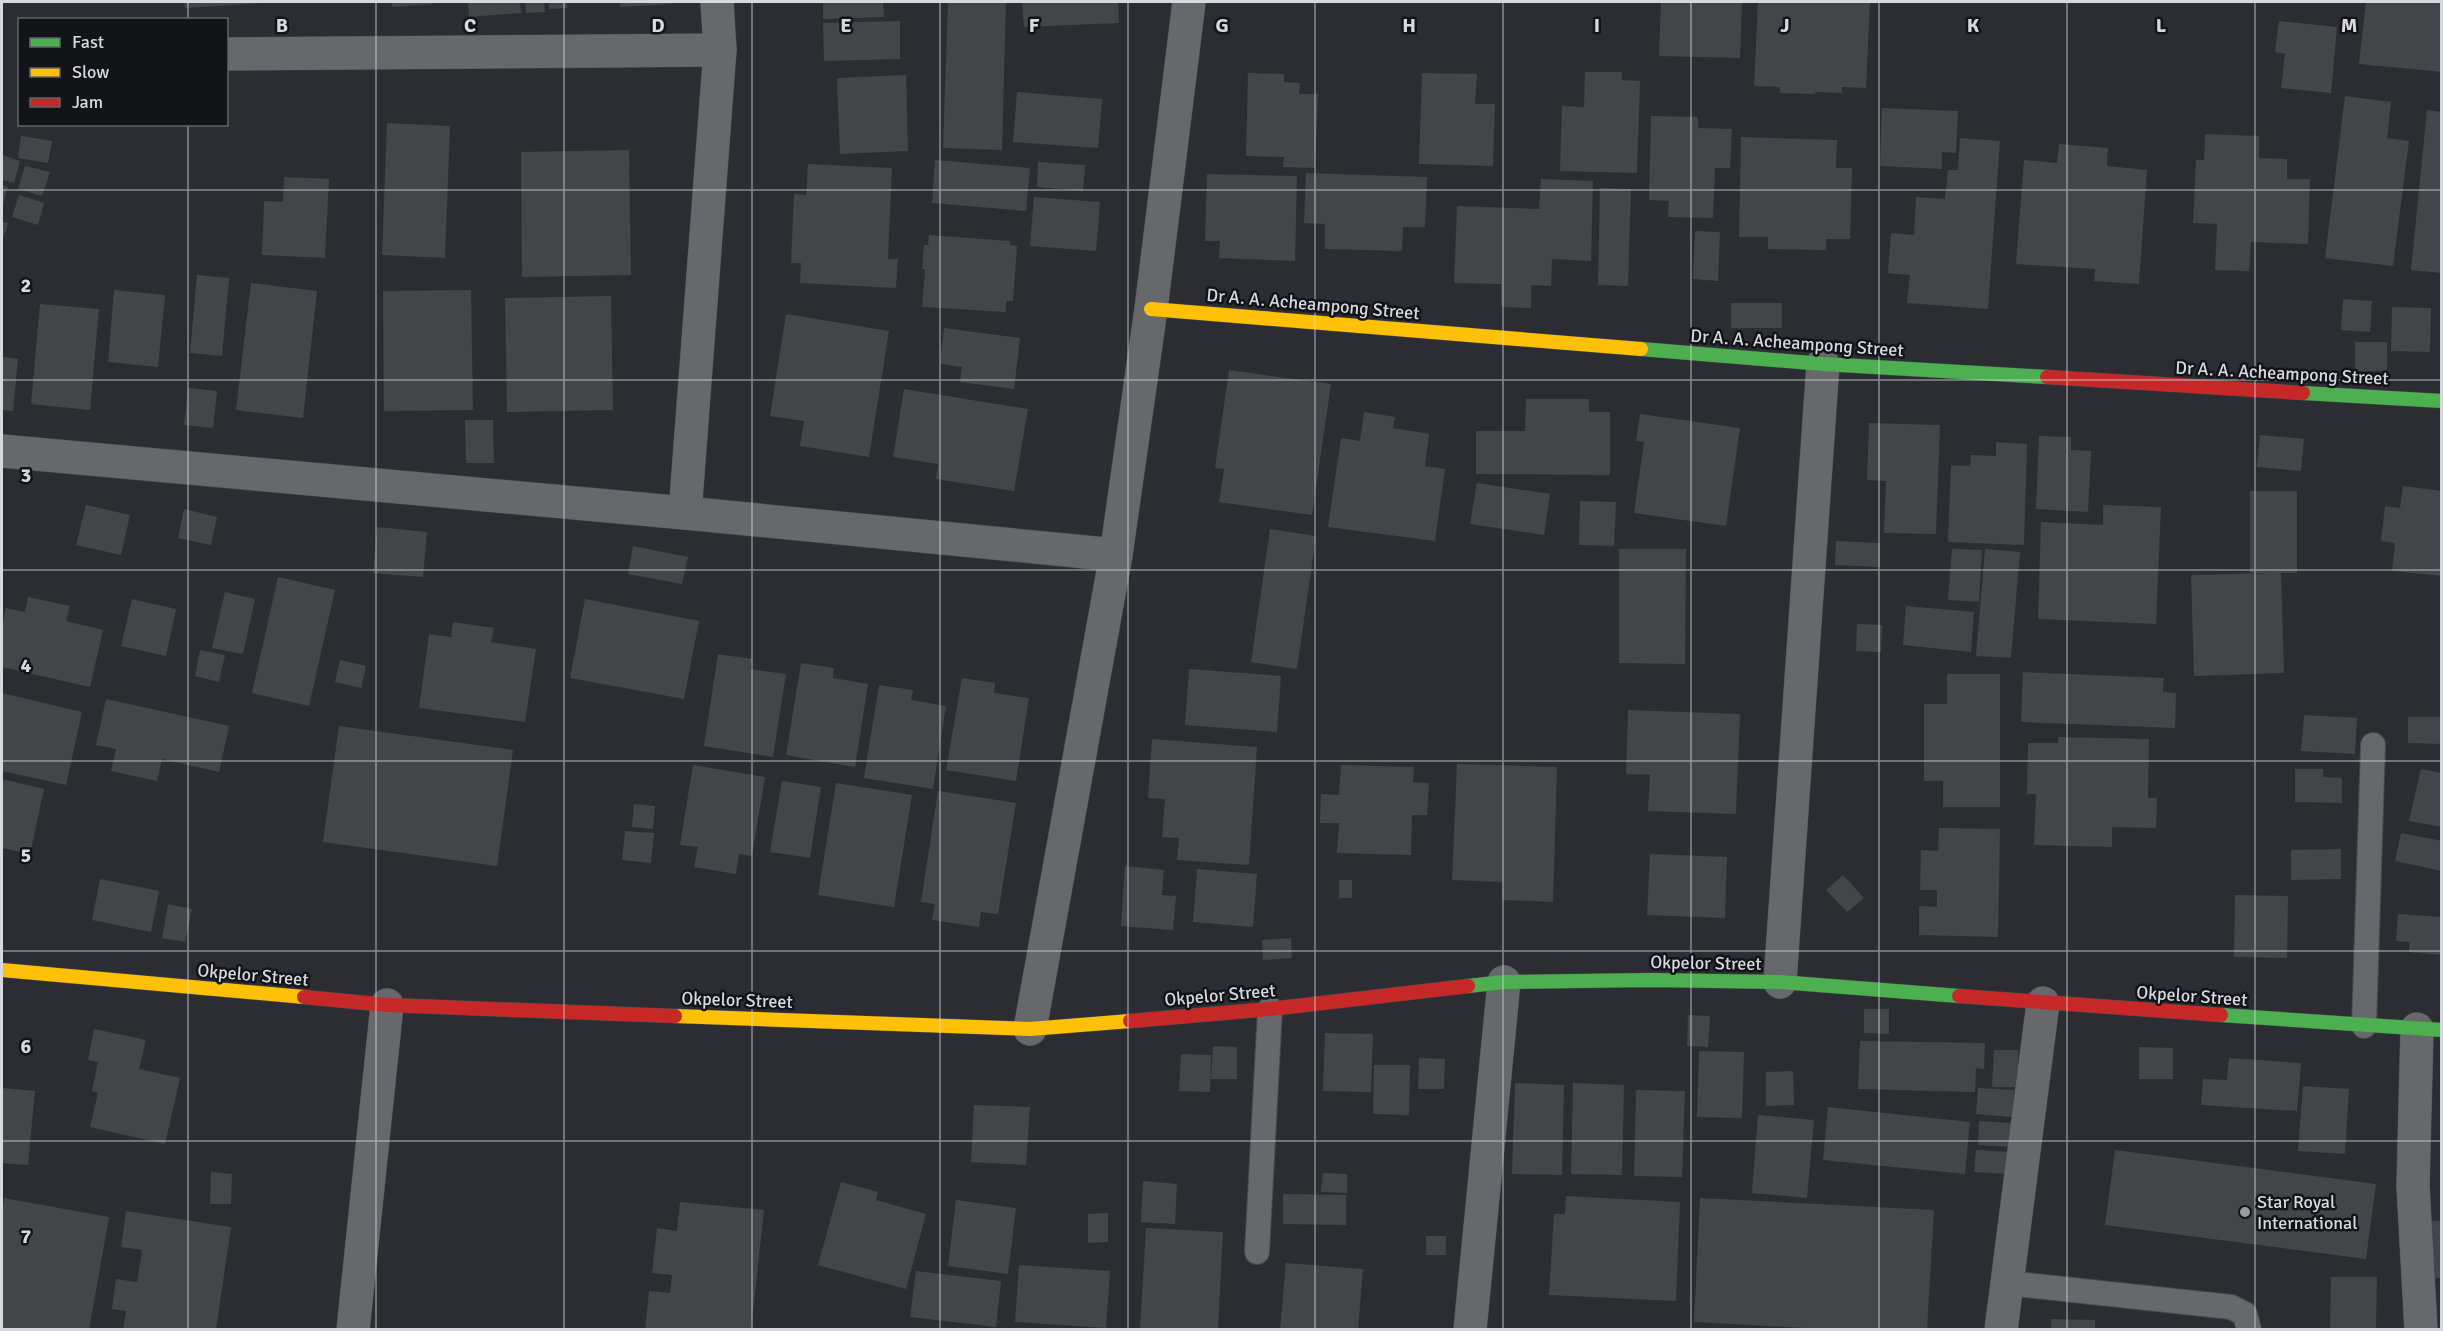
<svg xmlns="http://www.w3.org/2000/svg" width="2443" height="1331" font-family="Signika,sans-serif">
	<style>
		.building { fill: #434649 }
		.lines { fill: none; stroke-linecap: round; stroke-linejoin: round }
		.lane-casing { stroke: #47494d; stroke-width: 26 }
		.street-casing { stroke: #47494d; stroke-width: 34 }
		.fast-casing { stroke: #47494d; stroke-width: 15 }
		.slow-casing { stroke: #47494d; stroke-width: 15 }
		.jam-casing { stroke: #47494d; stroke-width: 15 }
		.lane { stroke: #66686c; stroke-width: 24 }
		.street { stroke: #66686c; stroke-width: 33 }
		.fast { stroke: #4caf50; stroke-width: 14 }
		.slow { stroke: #ffc107; stroke-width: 14 }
		.jam { stroke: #c62828; stroke-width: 14 }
		.grid { fill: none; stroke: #d7d9e0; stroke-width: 1.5; stroke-opacity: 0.55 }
		.poi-dot { fill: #9b9da3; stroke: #121418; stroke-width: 2 }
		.labels { text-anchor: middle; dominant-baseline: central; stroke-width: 5; stroke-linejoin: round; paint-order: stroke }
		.street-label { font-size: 18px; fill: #d7d9e0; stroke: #121418 }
		.poi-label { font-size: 18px; fill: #d7d9e0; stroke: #121418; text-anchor: start }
		.grid-label { font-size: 20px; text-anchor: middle; font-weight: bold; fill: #d7d9e0; stroke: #121418; stroke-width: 5; stroke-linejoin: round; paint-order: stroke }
	</style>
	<rect width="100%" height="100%" fill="#2c2d32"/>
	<g class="building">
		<polygon points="184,2 262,2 262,3 185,8"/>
		<polygon points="392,2 433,2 433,4 392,7"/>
		<polygon points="468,2 520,2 521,13 469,17"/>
		<polygon points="525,2 544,2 545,12 526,13"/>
		<polygon points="549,2 567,2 567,8 549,9"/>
		<polygon points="620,2 672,2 672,4 620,7"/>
		<polygon points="823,2 883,2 884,17 823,19"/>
		<polygon points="948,2 1006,2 1002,150 943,148"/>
		<polygon points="1022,2 1118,2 1119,23 1024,27"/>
		<polygon points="1661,2 1742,2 1740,58 1659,56"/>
		<polygon points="1758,2 1870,2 1866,88 1842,87 1842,93 1815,92 1815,94 1780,93 1780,87 1754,86"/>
		<polygon points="2366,2 2442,2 2442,72 2359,64"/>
		<polygon points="900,21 900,59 824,61 823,23"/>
		<polygon points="2279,21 2337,27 2331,93 2281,88 2285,54 2275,52"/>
		<polygon points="1585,72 1622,72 1622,80 1640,81 1637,173 1560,171 1562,106 1584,107"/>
		<polygon points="1248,73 1284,74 1284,82 1300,83 1299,94 1318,94 1315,168 1283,167 1284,157 1246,156"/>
		<polygon points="1422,73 1477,74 1475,104 1495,104 1493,166 1419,164"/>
		<polygon points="906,75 908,151 840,154 837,78"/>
		<polygon points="1017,92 1102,99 1098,148 1013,142"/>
		<polygon points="2345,96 2391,102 2387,138 2409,141 2393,266 2325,258"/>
		<polygon points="1882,108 1958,111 1956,153 1942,152 1942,169 1880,166"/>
		<polygon points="2427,110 2442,112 2442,273 2411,270"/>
		<polygon points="1651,116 1698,117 1698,128 1732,129 1730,168 1715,168 1713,218 1668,217 1669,201 1649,200"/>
		<polygon points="387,123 450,126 445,258 382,255"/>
		<polygon points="2205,134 2259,136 2259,158 2287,159 2287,179 2310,179 2308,244 2251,242 2249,271 2215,270 2217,224 2193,223 2196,160 2204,160"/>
		<polygon points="21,136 52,141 48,163 18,158"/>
		<polygon points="1741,137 1837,140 1836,168 1852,168 1850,239 1826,239 1826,250 1768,249 1768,237 1739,237"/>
		<polygon points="1960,138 2000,141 1988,309 1907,303 1910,275 1888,273 1891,233 1914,235 1916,197 1945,199 1948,170 1958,170"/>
		<polygon points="2059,144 2108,148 2107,166 2147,170 2139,284 2094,281 2095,269 2016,264 2024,160 2057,163"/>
		<polygon points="629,150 631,275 522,277 521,152"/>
		<polygon points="2,155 20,161 14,183 2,180"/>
		<polygon points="935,160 1030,168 1026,211 932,203"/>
		<polygon points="1038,162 1085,165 1083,191 1037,187"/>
		<polygon points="808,164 892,168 888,259 898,259 896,288 800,283 801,263 791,263 794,194 806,195"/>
		<polygon points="25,166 50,172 42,196 18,189"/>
		<polygon points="1306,173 1427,177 1425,227 1403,227 1402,251 1325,249 1325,224 1304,223"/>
		<polygon points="1207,174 1297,176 1295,261 1219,258 1220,241 1205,241"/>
		<polygon points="284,177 329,179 325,258 262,255 264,201 283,202"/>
		<polygon points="1541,179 1593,181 1591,261 1552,259 1551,286 1531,285 1531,308 1501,307 1501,284 1454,283 1457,206 1539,209"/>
		<polygon points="2,185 8,187 2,208"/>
		<polygon points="1600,188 1631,189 1628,286 1598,285"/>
		<polygon points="19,195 44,203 38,225 12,217"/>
		<polygon points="1034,197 1100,202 1096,251 1030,246"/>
		<polygon points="2,222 8,223 2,242"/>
		<polygon points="1695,231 1720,232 1718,281 1693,279"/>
		<polygon points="929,235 1010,241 1010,245 1017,246 1013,301 1006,301 1006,312 922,307 925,269 922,269 924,245 928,245"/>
		<polygon points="197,275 229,278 222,356 190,353"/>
		<polygon points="251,283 317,291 303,418 236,410"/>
		<polygon points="114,290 165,295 158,367 108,362"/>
		<polygon points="471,290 473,410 384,411 383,291"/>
		<polygon points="611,296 613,410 507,412 505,298"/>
		<polygon points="2343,299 2372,301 2370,332 2341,330"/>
		<rect x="1731" y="303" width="51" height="25"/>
		<polygon points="40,304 99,309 90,410 31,404"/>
		<polygon points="2392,307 2431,308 2430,352 2391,351"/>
		<polygon points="786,314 889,331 869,457 800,446 804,421 770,416"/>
		<polygon points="944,328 1020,338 1014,389 960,382 962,367 940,364"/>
		<rect x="2355" y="342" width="32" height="29"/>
		<polygon points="2,357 18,359 13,411 2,410"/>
		<polygon points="1229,370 1331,384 1312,515 1219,502 1224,469 1215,468"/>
		<polygon points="188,388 217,391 213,428 184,425"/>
		<polygon points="904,389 1028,409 1014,491 936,479 938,464 893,457"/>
		<polygon points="1526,399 1589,399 1589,412 1610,412 1610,475 1476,474 1476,431 1525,431"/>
		<polygon points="1364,412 1395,417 1393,428 1429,434 1425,466 1445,469 1435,541 1328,527 1341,438 1360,441"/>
		<polygon points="1640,414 1740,428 1726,526 1634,513 1644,442 1636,441"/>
		<polygon points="465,420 493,420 494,463 466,463"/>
		<polygon points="1869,423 1940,425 1936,534 1884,533 1886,481 1867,480"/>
		<polygon points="2260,435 2304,439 2301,471 2257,467"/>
		<polygon points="2039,436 2071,437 2071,450 2091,451 2088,512 2036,509"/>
		<polygon points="1996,442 2027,444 2024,545 1948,542 1951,465 1970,466 1971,455 1996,456"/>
		<polygon points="1477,483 1550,494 1544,535 1470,524"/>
		<polygon points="2403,486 2442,491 2442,576 2392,571 2395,543 2381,541 2385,506 2400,508"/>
		<polygon points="2250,491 2297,491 2297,573 2281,573 2284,673 2194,676 2191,575 2277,573 2250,573"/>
		<polygon points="1580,501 1616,502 1614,546 1579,545"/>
		<polygon points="86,505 130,515 121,555 76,545"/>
		<polygon points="2103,505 2161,507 2156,624 2038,619 2041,522 2103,525"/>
		<polygon points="184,509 217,517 211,545 178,538"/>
		<polygon points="377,527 427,532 423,577 373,573"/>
		<polygon points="1270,529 1316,536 1297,669 1251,662"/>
		<polygon points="1836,541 1880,543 1880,567 1835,565"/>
		<polygon points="633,546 688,557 682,584 628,574"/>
		<polygon points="1619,549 1686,549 1685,664 1619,663"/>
		<polygon points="1952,549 1982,550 1979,602 1948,600"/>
		<polygon points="1985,549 2020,552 2011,658 1976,656"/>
		<polygon points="278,577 335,590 309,706 252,693"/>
		<polygon points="225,592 255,599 243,654 212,648"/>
		<polygon points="28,597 70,606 66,621 103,630 90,687 2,667 2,626 6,608 25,612"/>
		<polygon points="132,599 176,609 166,656 121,646"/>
		<polygon points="585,599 699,621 684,699 570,678"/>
		<polygon points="1906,606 1974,612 1971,652 1903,645"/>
		<polygon points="453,622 494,628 491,642 536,649 525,722 419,708 429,634 451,637"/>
		<polygon points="1857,624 1882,625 1881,652 1856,651"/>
		<polygon points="200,650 225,655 219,682 195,676"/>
		<polygon points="718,654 752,659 750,669 786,674 773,757 704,746"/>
		<polygon points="340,660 366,666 361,688 335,682"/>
		<polygon points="801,663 834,668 833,678 868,684 855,767 786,755"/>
		<polygon points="1189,669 1281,676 1277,732 1185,725"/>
		<polygon points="2023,672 2164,678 2163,692 2176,693 2175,728 2021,722"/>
		<polygon points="1947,674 2000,674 2000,807 1943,807 1943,781 1924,781 1924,704 1947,704"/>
		<polygon points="962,678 995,683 994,693 1029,698 1016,781 946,770"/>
		<polygon points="879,685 913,690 911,700 946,706 933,789 864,778"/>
		<polygon points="2,693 82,712 66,785 2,771"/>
		<polygon points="106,699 229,726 219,772 162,759 157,781 111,771 116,749 96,745"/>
		<polygon points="1628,710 1740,714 1736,814 1648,811 1650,775 1626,774"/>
		<polygon points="2304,715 2357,718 2355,754 2301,751"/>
		<polygon points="2408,717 2442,717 2442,744 2408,743"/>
		<polygon points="339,726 513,750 497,866 323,842"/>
		<polygon points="2058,737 2149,739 2148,798 2157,798 2156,828 2112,827 2112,847 2034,845 2036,794 2027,794 2028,743 2058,743"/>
		<polygon points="1152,739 1257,747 1249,865 1177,860 1179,838 1162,837 1165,799 1148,798"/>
		<polygon points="1457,764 1557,767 1553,902 1502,900 1502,882 1452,880"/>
		<polygon points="693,765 765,777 752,856 739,854 736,874 694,867 698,847 680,845"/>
		<polygon points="1341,765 1414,767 1413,782 1429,783 1427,815 1412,815 1411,855 1337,853 1339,823 1320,823 1321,794 1339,795"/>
		<polygon points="2295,769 2323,769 2323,777 2342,778 2342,803 2295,802"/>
		<polygon points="2421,769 2442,773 2442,827 2409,821"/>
		<polygon points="2,779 44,789 30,854 2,848"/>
		<polygon points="782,781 821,787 810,858 770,852"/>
		<polygon points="836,783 912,795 894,907 818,895"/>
		<polygon points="938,791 1016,803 998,914 981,912 979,927 932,920 935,904 921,902"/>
		<polygon points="634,804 655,806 653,829 632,827"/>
		<polygon points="1939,828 2000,829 1998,937 1919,935 1919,906 1937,907 1937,890 1920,890 1921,850 1938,851"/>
		<polygon points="625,831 654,833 651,863 622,860"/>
		<polygon points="2401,833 2442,841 2442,871 2395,861"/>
		<polygon points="2341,849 2341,879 2291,880 2291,850"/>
		<polygon points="1650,854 1727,857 1725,918 1647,915"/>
		<polygon points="1125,866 1164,870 1162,895 1176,896 1173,930 1121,926"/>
		<polygon points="1197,869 1257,874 1253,927 1193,922"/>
		<polygon points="1843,875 1864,898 1847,912 1826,890"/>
		<polygon points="100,879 159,891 151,932 92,920"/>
		<rect x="1339" y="880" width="13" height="18"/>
		<polygon points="2235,895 2288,896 2287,958 2234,957"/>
		<polygon points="168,904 192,909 185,942 162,938"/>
		<polygon points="2398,914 2442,917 2442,955 2409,952 2410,942 2396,941"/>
		<polygon points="1291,938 1292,958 1263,960 1262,940"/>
		<polygon points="1864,1009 1889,1009 1889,1034 1864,1033"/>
		<polygon points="1688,1015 1710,1016 1708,1047 1687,1046"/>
		<polygon points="94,1029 146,1040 139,1069 180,1078 165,1144 90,1127 98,1093 92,1091 98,1062 88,1060"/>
		<polygon points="1325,1033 1373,1034 1371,1092 1323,1091"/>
		<polygon points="1860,1041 1985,1043 1984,1069 1976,1068 1975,1092 1858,1089"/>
		<polygon points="1213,1046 1237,1047 1237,1079 1211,1079"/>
		<polygon points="2139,1047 2173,1048 2173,1079 2139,1079"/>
		<polygon points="1994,1050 2018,1050 2018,1087 1992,1087"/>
		<polygon points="1699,1051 1744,1052 1742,1118 1697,1117"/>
		<polygon points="1181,1054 1211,1055 1210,1092 1179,1091"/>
		<polygon points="1419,1058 1445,1059 1444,1089 1418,1089"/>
		<polygon points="2229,1058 2301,1063 2297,1111 2201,1105 2203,1079 2227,1080"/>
		<polygon points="1374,1065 1410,1065 1409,1115 1373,1114"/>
		<polygon points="1793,1071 1794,1105 1766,1106 1766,1072"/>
		<polygon points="1515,1083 1564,1085 1562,1175 1512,1174"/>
		<polygon points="1573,1083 1624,1085 1622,1175 1571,1174"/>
		<polygon points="2303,1086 2349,1089 2345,1154 2298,1151"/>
		<polygon points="2,1088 35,1091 28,1165 2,1163"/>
		<polygon points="1978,1088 2014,1090 2012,1117 1976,1114"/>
		<polygon points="1636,1090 1685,1091 1682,1177 1634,1176"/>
		<polygon points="974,1105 1030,1107 1026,1165 971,1162"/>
		<polygon points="1828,1107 1970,1122 1965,1174 1823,1160"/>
		<polygon points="1758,1115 1814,1120 1807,1198 1752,1193"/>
		<polygon points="1979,1121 2012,1123 2011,1147 1978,1145"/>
		<polygon points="1976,1150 2010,1152 2008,1174 1974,1172"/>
		<polygon points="2115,1150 2376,1184 2366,1259 2105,1225"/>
		<polygon points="211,1172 232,1174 231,1204 210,1204"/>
		<polygon points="1323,1173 1347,1174 1347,1193 1321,1192"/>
		<polygon points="1143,1181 1177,1184 1175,1224 1141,1222"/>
		<polygon points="841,1182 878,1192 876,1200 926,1214 906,1289 818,1265"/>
		<polygon points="1283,1194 1346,1195 1346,1225 1283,1224"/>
		<polygon points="1566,1196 1680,1202 1676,1301 1549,1295 1554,1214 1565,1214"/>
		<polygon points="4,1198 109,1217 89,1330 2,1330 2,1214"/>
		<polygon points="1700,1198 1934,1210 1927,1330 1840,1330 1694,1322"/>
		<polygon points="956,1200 1016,1208 1008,1274 948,1266"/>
		<polygon points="680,1202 764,1210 751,1330 645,1330 649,1291 670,1293 672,1275 652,1273 657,1228 677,1231"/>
		<polygon points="126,1211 231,1227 216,1330 123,1330 126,1311 112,1309 116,1279 137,1282 142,1250 121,1247"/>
		<polygon points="1108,1213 1108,1242 1088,1243 1088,1214"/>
		<rect x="2423" y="1221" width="19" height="57"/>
		<polygon points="1146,1228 1223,1232 1218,1330 1140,1330"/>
		<rect x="1426" y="1236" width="20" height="19"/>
		<polygon points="1286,1263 1363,1269 1358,1330 1280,1330"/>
		<polygon points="1019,1265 1110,1271 1106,1328 1015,1322"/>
		<polygon points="916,1271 1001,1281 996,1327 910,1317"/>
		<polygon points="2331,1277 2377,1277 2376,1330 2330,1330"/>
		<polygon points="2051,1319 2095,1320 2095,1330 2051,1330"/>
	</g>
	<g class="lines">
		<g class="lane-casing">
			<g id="lane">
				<polyline points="2364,1026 2373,745"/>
				<polyline points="1257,1252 1270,1009"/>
				<polyline points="2007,1283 2231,1307 2245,1314 2249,1330"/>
			</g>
		</g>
		<g class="street-casing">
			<g id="street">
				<polyline points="226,54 720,50"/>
				<polyline points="2,451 685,513 1116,555"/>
				<polyline points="685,513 720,50 717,2"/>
				<polyline points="1780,982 1823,364"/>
				<polyline points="1030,1029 1116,555 1151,309 1189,2"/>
				<polyline points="2417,1029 2413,1186 2421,1330"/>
				<polyline points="353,1330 387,1005"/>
				<polyline points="1470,1330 1504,982"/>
				<polyline points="2001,1330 2043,1003"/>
			</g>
		</g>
		<g class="fast-casing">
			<g id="fast">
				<polyline points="1641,349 1823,364 2047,377"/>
				<polyline points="2303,393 2442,401"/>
				<polyline points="1468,986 1504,982 1650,980 1780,982 1959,996"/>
				<polyline points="2221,1015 2442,1030"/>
			</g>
		</g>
		<g class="slow-casing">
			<g id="slow">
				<polyline points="1151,309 1641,349"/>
				<polyline points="2,970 304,997"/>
				<polyline points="675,1016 1030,1029 1130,1021"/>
			</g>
		</g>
		<g class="jam-casing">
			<g id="jam">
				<polyline points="2047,377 2303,393"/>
				<polyline points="1959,996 2221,1015"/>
				<polyline points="304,997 387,1005 675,1016"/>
				<polyline points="1130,1021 1270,1009 1468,986"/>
			</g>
		</g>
		<use href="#lane" class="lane"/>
		<use href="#street" class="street"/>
		<use href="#fast" class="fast"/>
		<use href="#slow" class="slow"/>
		<use href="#jam" class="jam"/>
	</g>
	<path class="grid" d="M188,2V20M376,2V1330M564,2V1330M752,2V1330M940,2V1330M1128,2V1330M1315,2V1330M1503,2V1330M1691,2V1330M1879,2V1330M2067,2V1330M2255,2V1330M188,124V1330M2,190H2442M2,380H2442M2,570H2442M2,761H2442M2,951H2442M2,1141H2442"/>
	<circle class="poi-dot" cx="2245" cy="1212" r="6"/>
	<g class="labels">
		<g class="street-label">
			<text transform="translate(1313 304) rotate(5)">Dr A. A. Acheampong Street</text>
			<text transform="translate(1797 343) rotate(4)">Dr A. A. Acheampong Street</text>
			<text transform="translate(2282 373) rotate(3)">Dr A. A. Acheampong Street</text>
			<text transform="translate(1706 963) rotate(1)">Okpelor Street</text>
			<text transform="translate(253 975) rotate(5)">Okpelor Street</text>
			<text transform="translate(1220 995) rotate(-5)">Okpelor Street</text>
			<text transform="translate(2192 996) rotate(4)">Okpelor Street</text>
			<text transform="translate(737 1000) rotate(2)">Okpelor Street</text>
		</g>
		<g class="poi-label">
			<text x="2257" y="1202">Star Royal<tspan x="2257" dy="21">International</tspan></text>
		</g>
	</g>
	<g class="grid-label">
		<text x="282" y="32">B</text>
		<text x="470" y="32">C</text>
		<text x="658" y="32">D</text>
		<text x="846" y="32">E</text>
		<text x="1034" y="32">F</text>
		<text x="1222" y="32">G</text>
		<text x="1409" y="32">H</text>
		<text x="1597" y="32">I</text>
		<text x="1785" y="32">J</text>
		<text x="1973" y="32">K</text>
		<text x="2161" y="32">L</text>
		<text x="2349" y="32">M</text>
		<text x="26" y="292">2</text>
		<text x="26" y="482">3</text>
		<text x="26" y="672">4</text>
		<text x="26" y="862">5</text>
		<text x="26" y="1053">6</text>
		<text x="26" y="1243">7</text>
	</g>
	<rect width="2443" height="1331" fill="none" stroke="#d7d9e0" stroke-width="6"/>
	<rect x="18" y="18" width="210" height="108" fill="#121418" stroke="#616368" stroke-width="1.5"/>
	<rect x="30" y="38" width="30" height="9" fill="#4caf50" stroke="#616368" stroke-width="1.5"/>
	<text x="72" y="48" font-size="18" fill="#d7d9e0">Fast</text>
	<rect x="30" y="68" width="30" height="9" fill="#ffc107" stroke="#616368" stroke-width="1.5"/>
	<text x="72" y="78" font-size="18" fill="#d7d9e0">Slow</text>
	<rect x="30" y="98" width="30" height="9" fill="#c62828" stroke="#616368" stroke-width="1.5"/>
	<text x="72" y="108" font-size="18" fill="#d7d9e0">Jam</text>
</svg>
